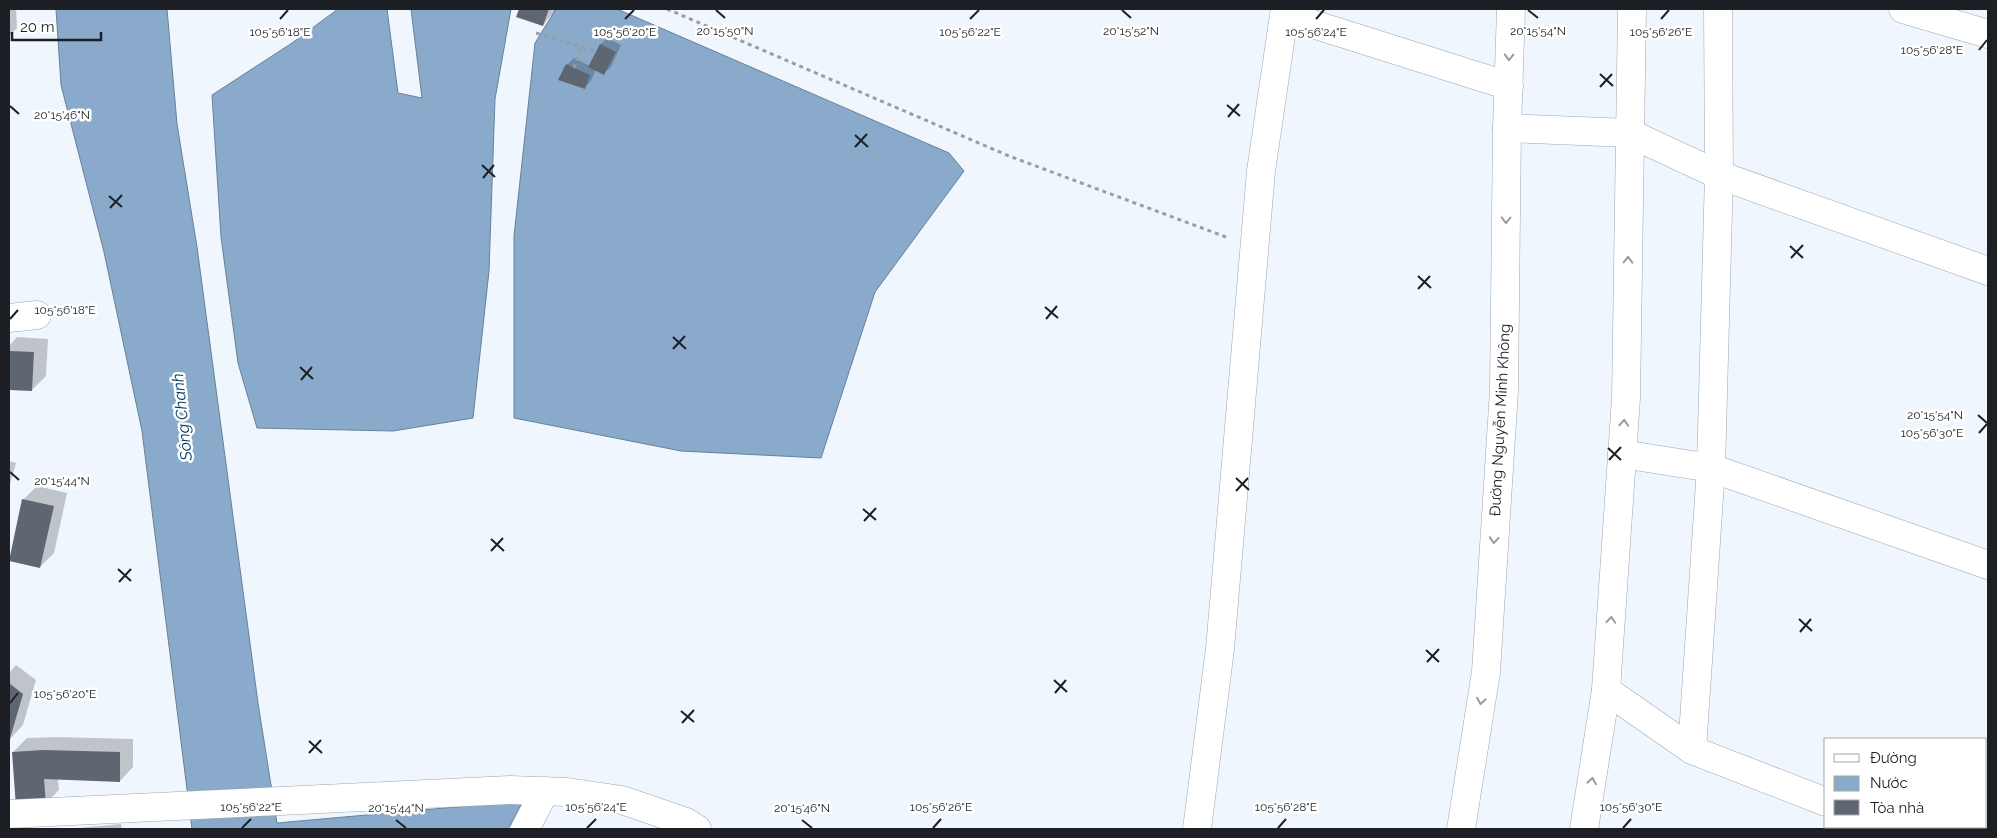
<svg xmlns="http://www.w3.org/2000/svg" width="1997" height="838" font-family="Raleway,sans-serif">
	<style>
		.water { fill: #89aacb; stroke: #688199 }
		.shadow { fill: #0003 }
		.building { fill: #5e6771 }
		.lines { fill: none; stroke-linecap: round; stroke-linejoin: round }
		.minor-casing { stroke: #9ca7b1; stroke-width: 29 }
		.trunk-casing { stroke: #9ca7b1; stroke-width: 29 }
		.path { stroke: #989ea4; stroke-width: 3; stroke-dasharray: 4 4; stroke-linecap: butt }
		.minor { stroke: #fff; stroke-width: 28 }
		.trunk { stroke: #fff; stroke-width: 28 }
		.oneway { stroke: #999b9c }
		.ticks { fill: none; stroke: #1c2024; stroke-width: 2 }
		.labels { text-anchor: middle; dominant-baseline: central; stroke-width: 5; stroke-linejoin: round; paint-order: stroke }
		.street-label { font-size: 15px; fill: #1c2024; stroke: #fff }
		.water-label { font-size: 16px; font-style: italic; fill: #023963; stroke: #fff }
		.ticks-label { font-size: 12px; text-anchor: middle; fill: #1c2024; stroke: #fff; stroke-width: 5; stroke-linejoin: round; paint-order: stroke }
	</style>
	<rect width="100%" height="100%" fill="#eff6fd"/>
	<g class="water">
		<polygon points="56,9 167,9 177,124 197,247 258,703 277,823 523,801 508,829 192,829 142,431 104,252 61,85"/>
		<polygon points="338,9 387,9 398,93 422,98 411,9 511,9 495,99 489,271 473,418 393,431 257,428 238,363 221,237 212,95 292,43"/>
		<polygon points="556,9 617,9 949,153 964,171 875,292 821,458 681,451 514,418 514,236 535,43"/>
	</g>
	<g class="shadow">
		<polygon points="9,9 16,9 17,28 9,36"/>
		<polygon points="521,9 557,9 543,25 518,16"/>
		<polygon points="607,38 621,45 611,67 604,73 596,69 591,81 584,88 567,65 574,58 590,66 601,44"/>
		<polygon points="17,337 48,339 46,376 32,390 9,389 9,346"/>
		<polygon points="9,461 16,463 9,488"/>
		<polygon points="37,486 67,493 54,553 40,567 23,500"/>
		<polygon points="16,665 36,680 23,725 10,739 9,673"/>
		<polygon points="57,737 133,739 133,767 120,781 58,779 59,790 45,804 13,752 27,738"/>
		<polygon points="121,824 122,829 77,829 78,828"/>
	</g>
	<g class="building">
		<polygon points="519,9 549,9 543,26 516,17"/>
		<polygon points="600,44 616,52 604,75 588,67"/>
		<polygon points="566,64 590,75 585,89 558,80"/>
		<polygon points="9,351 34,352 32,391 9,390"/>
		<polygon points="22,499 54,506 40,568 9,561"/>
		<polygon points="9,683 23,694 9,742"/>
		<polygon points="43,750 120,752 120,782 44,779 46,805 16,807 12,752"/>
	</g>
	<g class="lines">
		<g class="minor-casing">
			<g id="minor">
				<polyline points="1903,9 1988,34"/>
				<polyline points="1629,133 1719,175 1988,271"/>
				<polyline points="9,318 37,315"/>
				<polyline points="1622,454 1711,468 1988,565"/>
				<polyline points="1606,690 1692,750 1826,802"/>
				<polyline points="1692,750 1711,468 1719,175 1718,9"/>
				<polyline points="9,814 510,790 567,792 622,800 686,822 697,829"/>
				<polyline points="1889,827 1896,829"/>
				<polyline points="525,829 545,791"/>
				<polyline points="1197,829 1220,649 1261,171 1284,15 1509,86"/>
			</g>
		</g>
		<g class="trunk-casing">
			<g id="trunk">
				<polyline points="1507,128 1629,133"/>
				<polyline points="1461,829 1486,672 1504,390 1507,128 1511,9"/>
				<polyline points="1584,829 1606,690 1626,398 1632,9"/>
			</g>
		</g>
		<g class="path">
			<polyline points="667,9 1009,156 1226,237"/>
			<polyline points="536,33 596,51"/>
			<polyline points="574,68 581,47"/>
		</g>
		<use href="#minor" class="minor"/>
		<use href="#trunk" class="trunk"/>
	</g>
	<defs><path id="oneway-chevron" d="M-2-3.5L2.5 0L-2 3.5" fill="none" stroke-width="1.6" stroke-linecap="round" stroke-linejoin="round" transform="scale(1.25)"/></defs>
	<g class="oneway">
		<use href="#oneway-chevron" transform="translate(1509 57) rotate(91)"/>
		<use href="#oneway-chevron" transform="translate(1506 220) rotate(91)"/>
		<use href="#oneway-chevron" transform="translate(1628 260) rotate(-89)"/>
		<use href="#oneway-chevron" transform="translate(1624 423) rotate(-86)"/>
		<use href="#oneway-chevron" transform="translate(1494 540) rotate(94)"/>
		<use href="#oneway-chevron" transform="translate(1611 620) rotate(-86)"/>
		<use href="#oneway-chevron" transform="translate(1481 701) rotate(99)"/>
		<use href="#oneway-chevron" transform="translate(1592 781) rotate(-81)"/>
	</g>
	<path class="ticks" d="M716,10L725,18M1122,10L1131,18M1528,10L1538,18M280,19L288,10M625,19L634,10M970,19L979,10M1316,19L1324,10M1661,19L1669,10M1979,50L1987,40M1600,74L1613,86M1600,87L1612,74M1227,105L1240,116M10,106L19,114M1228,117L1239,104M855,135L868,147M855,147L867,134M482,165L495,177M483,178L494,165M109,196L122,207M110,208L122,195M1790,246L1803,258M1791,258L1803,245M1418,276L1431,288M1418,289L1430,276M1045,307L1058,318M10,319L18,310M1046,319L1057,306M673,337L686,349M673,349L685,336M300,367L313,379M301,380L312,367M1978,415L1987,423M1979,433L1987,424M1608,448L1621,460M1609,460L1621,447M10,472L19,480M1236,478L1249,490M1236,491L1248,478M863,509L876,520M864,521L876,508M491,539L504,551M491,551L503,538M118,569L131,581M119,582L131,569M1799,619L1812,631M1800,632L1811,619M1426,650L1439,662M1427,662L1439,649M1054,680L1067,692M1055,693L1066,680M10,703L18,693M681,711L694,722M682,723L694,710M309,741L322,753M309,753L321,740M396,820L406,828M802,820L812,828M242,828L251,819M587,828L596,819M933,828L941,819M1278,828L1286,819M1623,828L1631,819"/>
	<g class="labels">
		<g class="street-label">
			<text transform="translate(1500 420) rotate(-87)">Đường Nguyễn Minh Không</text>
		</g>
		<g class="water-label">
			<text transform="translate(182 417) rotate(-96)">Sông Chanh</text>
		</g>
	</g>
	<g class="ticks-label">
		<text x="725" y="35">20°15'50"N</text>
		<text x="1131" y="35">20°15'52"N</text>
		<text x="1538" y="35">20°15'54"N</text>
		<text x="280" y="36">105°56'18"E</text>
		<text x="625" y="36">105°56'20"E</text>
		<text x="970" y="36">105°56'22"E</text>
		<text x="1316" y="36">105°56'24"E</text>
		<text x="1661" y="36">105°56'26"E</text>
		<text x="1932" y="54">105°56'28"E</text>
		<text x="62" y="119">20°15'46"N</text>
		<text x="65" y="314">105°56'18"E</text>
		<text x="1935" y="419">20°15'54"N</text>
		<text x="1932" y="437">105°56'30"E</text>
		<text x="62" y="485">20°15'44"N</text>
		<text x="65" y="698">105°56'20"E</text>
		<text x="251" y="811">105°56'22"E</text>
		<text x="596" y="811">105°56'24"E</text>
		<text x="941" y="811">105°56'26"E</text>
		<text x="1286" y="811">105°56'28"E</text>
		<text x="1631" y="811">105°56'30"E</text>
		<text x="396" y="812">20°15'44"N</text>
		<text x="802" y="812">20°15'46"N</text>
	</g>
	<rect width="1997" height="838" fill="none" stroke="#1c2024" stroke-width="20"/>
	<rect x="1824" y="738" width="162" height="90" fill="#ffffff" stroke="#a4a6a7"/>
	<rect x="1834" y="754" width="25" height="8" fill="#ffffff" stroke="#a4a6a7"/>
	<text x="1870" y="763" font-size="15" fill="#1c2024">Đường</text>
	<rect x="1834" y="776" width="25" height="15" fill="#89aacb" stroke="#a4a6a7"/>
	<text x="1870" y="788" font-size="15" fill="#1c2024">Nước</text>
	<rect x="1834" y="800" width="25" height="15" fill="#5e6771" stroke="#a4a6a7"/>
	<text x="1870" y="813" font-size="15" fill="#1c2024">Tòa nhà</text>
	<path d="M12 32v8h89v-8" fill="none" stroke="#1c2024" stroke-width="2.5"/>
	<text x="20" y="32" font-size="15" fill="#1c2024" stroke="#ffffff" stroke-width="4" paint-order="stroke">20 m</text>
</svg>
